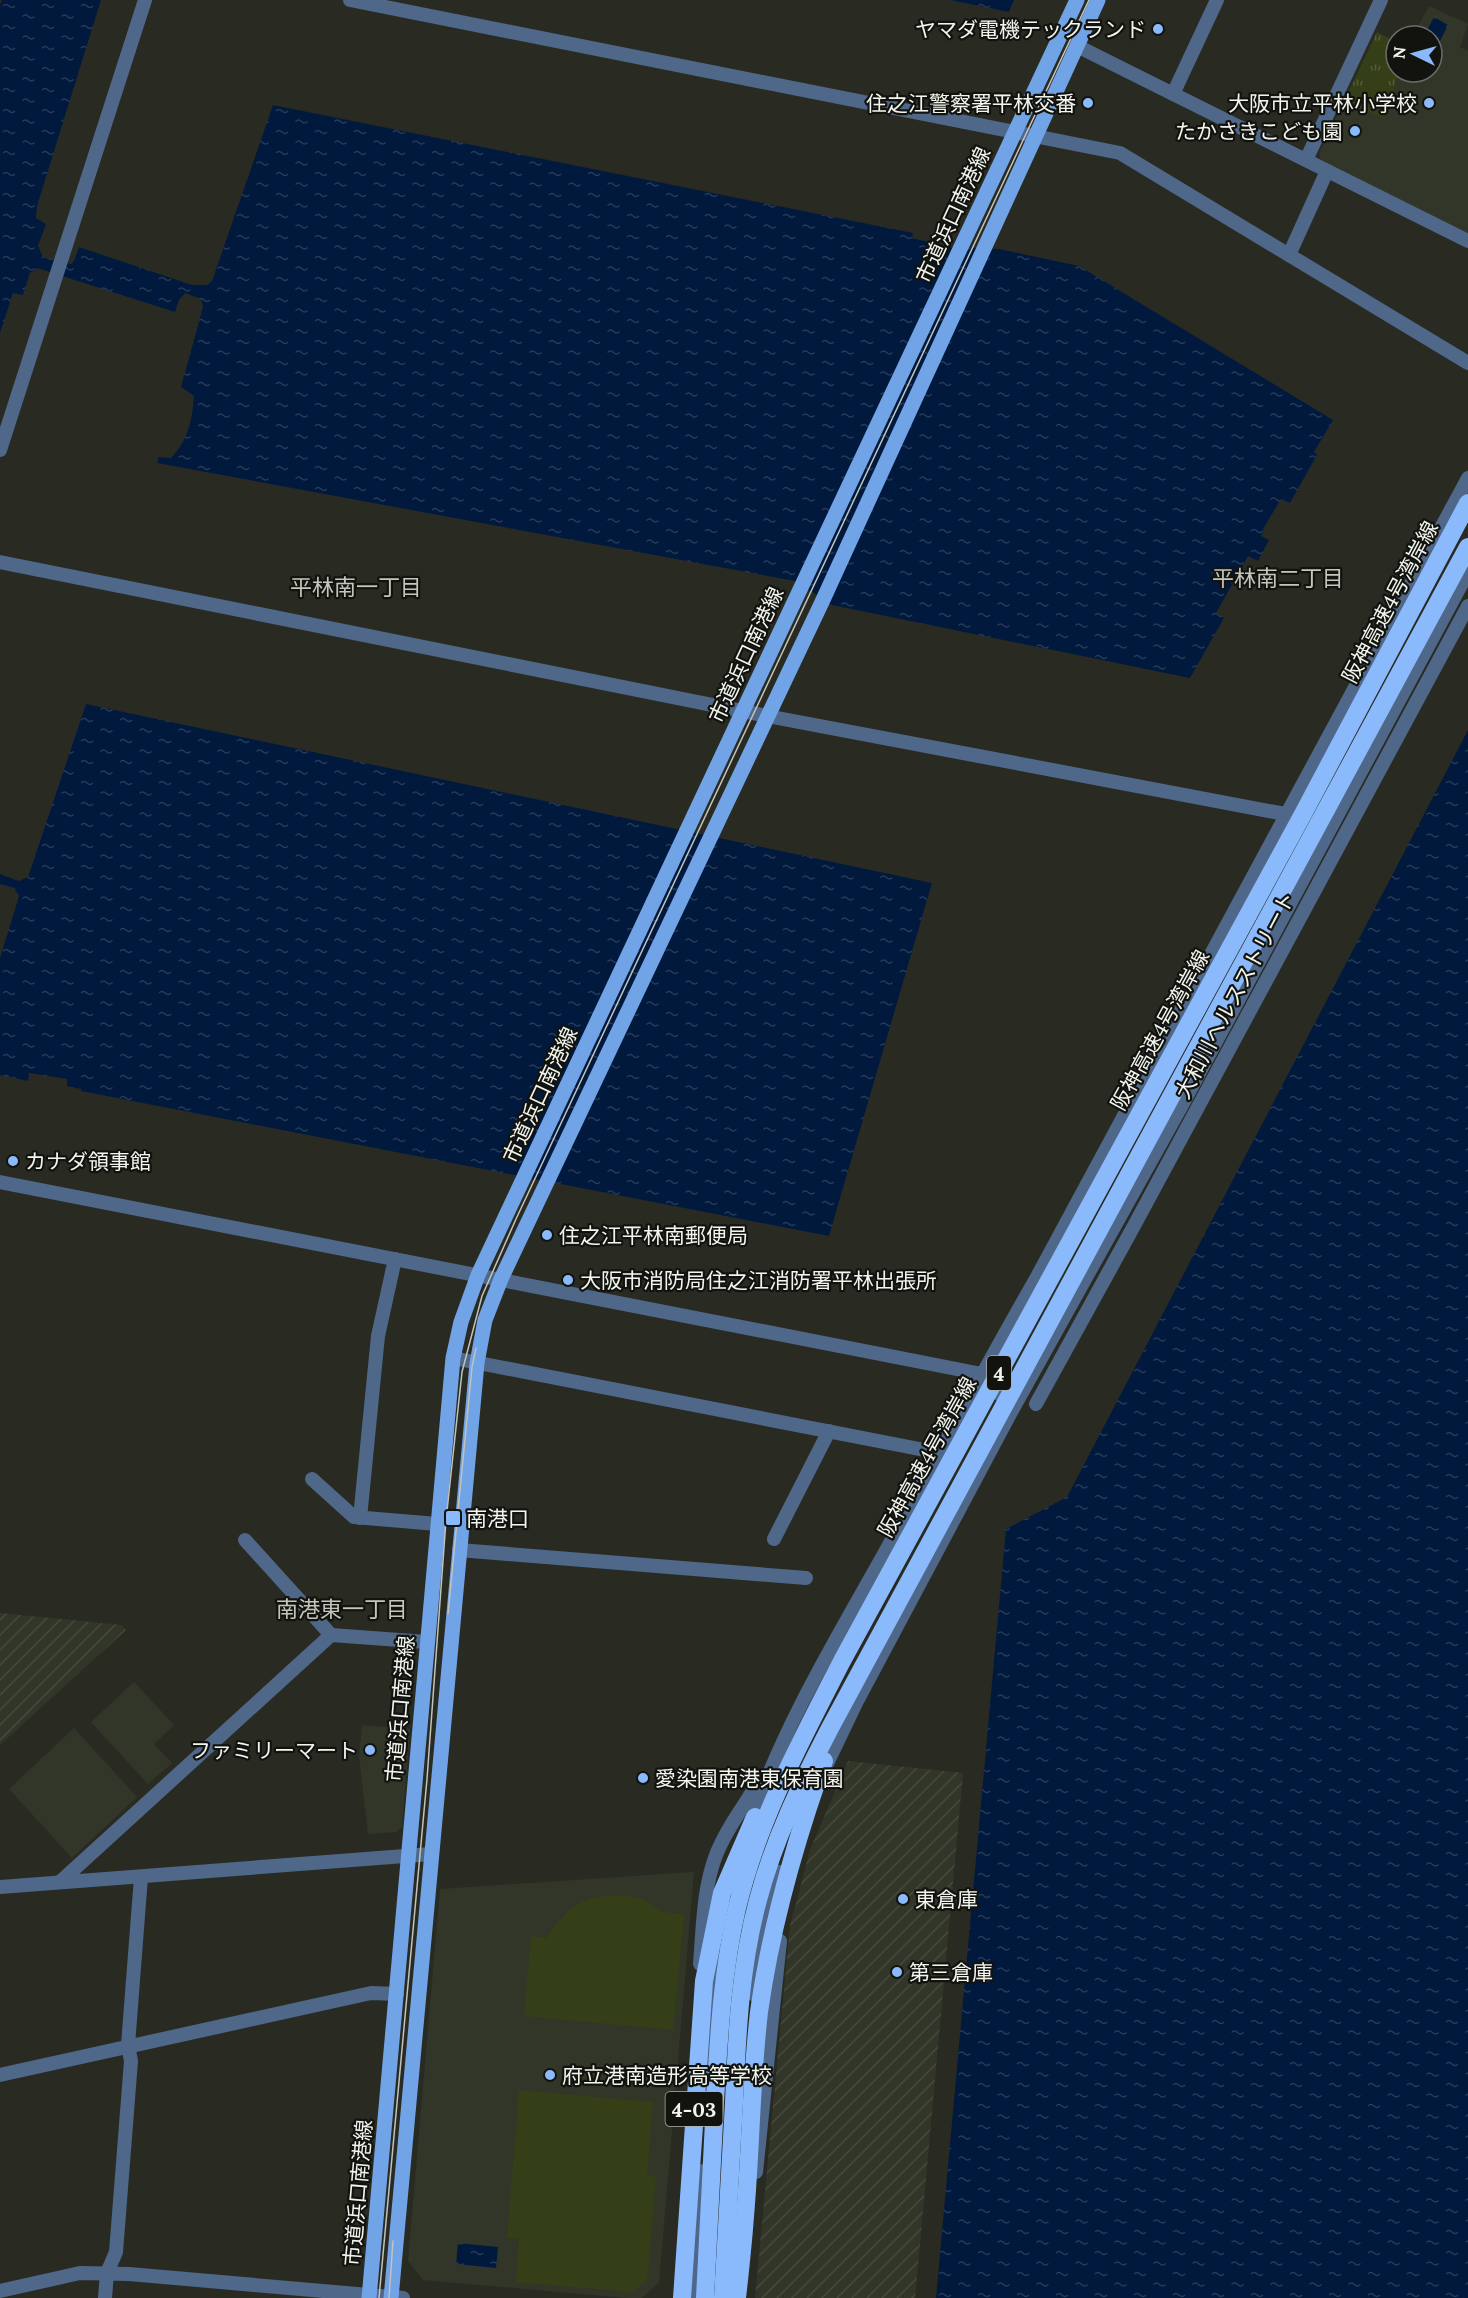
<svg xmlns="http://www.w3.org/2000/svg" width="1468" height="2298" font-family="Lora,'Noto Sans JP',serif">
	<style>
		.built { fill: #323628 }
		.industrial { fill: url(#industrial-furrows) }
		.grass { fill: #353f17 }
		.park { fill: url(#park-tufts) }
		.water { fill: url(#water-ripples) }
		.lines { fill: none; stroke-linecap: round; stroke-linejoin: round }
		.minor { stroke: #4f6788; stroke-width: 14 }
		.major { stroke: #71a3e7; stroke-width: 15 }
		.highway { stroke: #8abafc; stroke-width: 18 }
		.tram { stroke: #c1c3bd; stroke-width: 1.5 }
		.poi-dot { fill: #8abafc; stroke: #12130f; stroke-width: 2 }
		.labels { text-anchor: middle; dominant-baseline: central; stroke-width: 4.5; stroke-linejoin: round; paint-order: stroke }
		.shield { fill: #12130f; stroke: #afb0ab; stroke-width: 1.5 }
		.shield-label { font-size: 20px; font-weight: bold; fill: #f2f4ee }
		.poi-label { font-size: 21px; fill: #f2f4ee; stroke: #12130f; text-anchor: start }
		.street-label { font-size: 21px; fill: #f2f4ee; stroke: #12130f }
		.neighbourhood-label { font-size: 22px; fill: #c3c6bb; stroke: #12130f }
	</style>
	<defs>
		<pattern id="industrial-furrows" width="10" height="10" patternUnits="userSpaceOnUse" patternTransform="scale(1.5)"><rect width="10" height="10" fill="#323628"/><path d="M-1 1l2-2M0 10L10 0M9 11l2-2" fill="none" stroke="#464a3d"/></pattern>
		<pattern id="park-tufts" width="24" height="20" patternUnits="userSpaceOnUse" patternTransform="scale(1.5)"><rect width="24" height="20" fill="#353f17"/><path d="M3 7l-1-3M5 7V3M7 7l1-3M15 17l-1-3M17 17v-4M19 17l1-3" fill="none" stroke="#535b39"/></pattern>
		<pattern id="water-ripples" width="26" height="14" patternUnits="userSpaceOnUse" patternTransform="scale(1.5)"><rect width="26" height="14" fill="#01193c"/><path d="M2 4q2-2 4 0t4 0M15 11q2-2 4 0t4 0" fill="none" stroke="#263b58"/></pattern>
	</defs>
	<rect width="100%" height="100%" fill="#292b23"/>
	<g class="built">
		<polygon points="1429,6 1468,24 1460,47 1468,51 1468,234 1321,160 1319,154 1344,101 1385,120 1399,72 1432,72 1432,36 1413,36"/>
		<polygon points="134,1682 174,1725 154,1744 172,1763 148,1784 91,1722"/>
		<polygon points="362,1725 410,1729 402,1827 396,1832 368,1834 359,1757"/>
		<polygon points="74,1728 137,1797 72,1858 9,1789"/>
		<polygon points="694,1872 659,2283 642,2298 626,2298 423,2280 408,2261 440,1889"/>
	</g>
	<g class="industrial">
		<polygon points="0,1613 121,1625 126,1630 0,1745"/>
		<polygon points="848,1761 963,1773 915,2298 755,2298 790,1926 810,1850"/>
	</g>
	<g class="grass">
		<path d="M627,1895L647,1901L661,1912L684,1914L673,2030L524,2016L531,1936L546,1938C572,1902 582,1896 627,1895Z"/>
		<polygon points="519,2090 653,2102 647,2175 656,2177 647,2280 633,2292 516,2282 519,2239 507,2237"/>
	</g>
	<polygon class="park" points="1377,32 1396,42 1396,72 1399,72 1385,120 1344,101"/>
	<g class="water">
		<path d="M2,0H101L37,206L36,218L46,224L38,246L43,257L71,264L74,261L79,247L192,285H207L212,281L273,105L913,233L912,238L949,247L999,249L1079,266L1333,420L1314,452L1317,455L1290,503L1281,499L1263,529L1264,531L1261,536L1269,540L1258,561L1248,556L1216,613L1224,618L1190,678L832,605L795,581L157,463L159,457L171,458C188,440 192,421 194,396L181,387L203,307L201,299L185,293L179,300L175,312L37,268L30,273L23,295L13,293L0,333V5Z"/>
		<polygon points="950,0 1014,0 1009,12"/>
		<polygon points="1434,17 1448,25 1432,57 1432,36 1424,36"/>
		<polygon points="86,704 932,883 829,1236 81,1091 81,1089 67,1086 67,1079 29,1073 28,1081 0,1075 0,958 19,896 14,888 0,884 0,874 19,881 28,877"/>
		<polygon points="1468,730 1468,2298 936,2298 1006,1529 1067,1497"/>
		<polygon points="458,2243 498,2247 496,2268 456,2264"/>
	</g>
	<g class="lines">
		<g class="minor">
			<polyline points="350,0 1120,153 1468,363"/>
			<polyline points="1077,46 1468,241"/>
			<polyline points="1173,94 1217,0"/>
			<polyline points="1306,160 1381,0"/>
			<polyline points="1289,255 1327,171"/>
			<polyline points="0,450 145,0"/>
			<polyline points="0,562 767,716 1285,814 1292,817"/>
			<polyline points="0,1182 982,1374 1011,1407"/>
			<polyline points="453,1358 940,1453"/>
			<polyline points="1036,1404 1135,1224 1468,606"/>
			<polyline points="312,1479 354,1517 437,1524"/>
			<polyline points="360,1518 378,1336 395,1259"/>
			<polyline points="774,1539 829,1431"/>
			<polyline points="245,1540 331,1635"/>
			<polyline points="459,1550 806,1578"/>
			<polyline points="823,1772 856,1703 1010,1414 1182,1105 1468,572"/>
			<path d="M750,1824C782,1729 834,1643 883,1556C934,1463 984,1369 1037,1277L1468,478"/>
			<polyline points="60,1882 331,1635 427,1642"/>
			<polyline points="0,1887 431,1854"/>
			<path d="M700,1964C703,1928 703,1889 716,1855C726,1829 744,1806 758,1783"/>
			<polyline points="753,1994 763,1935 780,1872"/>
			<polyline points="0,2075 371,1993 397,1994"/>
			<polyline points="706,2107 711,2012 716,1959"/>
			<polyline points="756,2172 780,1941"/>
			<polyline points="0,2291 80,2273 129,2274 403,2298"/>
			<polyline points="105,2298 107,2273 116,2252 131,2061 128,2045 141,1877"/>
			<polyline points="693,2298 703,2171"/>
		</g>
		<g class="major">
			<polyline points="369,2298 453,1358 461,1322 478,1275 1077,0"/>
			<polyline points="391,2298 477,1363 485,1320 501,1279 822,602 1098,0"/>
		</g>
		<g class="highway">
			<polyline points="682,2298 704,1981 722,1893 755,1817"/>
			<path d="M705,2298C708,2233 712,2168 715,2102C719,2037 722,1972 737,1908C758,1820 801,1741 842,1661L1302,816L1468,503"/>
			<path d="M723,2298C727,2233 730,2168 734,2103C737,2034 740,1966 758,1900C774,1839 801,1784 830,1728L1468,547"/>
			<path d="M737,2298C740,2271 743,2244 745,2216C751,2148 751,2080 759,2012C771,1926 795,1842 824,1761"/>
		</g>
		<g class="tram">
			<polyline points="448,1614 472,1367 476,1348"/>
			<polyline points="379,2298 427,1779 446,1520 462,1372 482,1296 516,1219 1089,0"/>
			<polyline points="389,2298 393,2241"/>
		</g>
	</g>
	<g class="poi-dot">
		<circle cx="1158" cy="29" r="6"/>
		<circle cx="1088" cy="103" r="6"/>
		<circle cx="1429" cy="103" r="6"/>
		<circle cx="1355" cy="131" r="6"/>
		<circle cx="13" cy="1161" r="6"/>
		<circle cx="547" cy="1235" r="6"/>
		<circle cx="568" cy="1280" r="6"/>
		<rect x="445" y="1510" width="16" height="16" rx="3"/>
		<circle cx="370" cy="1750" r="6"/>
		<circle cx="643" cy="1778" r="6"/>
		<circle cx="903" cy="1899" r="6"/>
		<circle cx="897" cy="1972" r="6"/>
		<circle cx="550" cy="2075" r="6"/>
	</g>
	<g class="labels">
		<g class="shield">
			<rect x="987" y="1356" width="24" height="34" rx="4.5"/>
			<rect x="665.5" y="2092" width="57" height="34" rx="4.5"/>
		</g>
		<g class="shield-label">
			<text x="999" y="1373">4</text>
			<text x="694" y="2109">4-03</text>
		</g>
		<g class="poi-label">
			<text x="1146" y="29" text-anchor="end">ヤマダ電機テックランド</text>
			<text x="1076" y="103" text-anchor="end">住之江警察署平林交番</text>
			<text x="1417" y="103" text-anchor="end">大阪市立平林小学校</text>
			<text x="1343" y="131" text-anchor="end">たかさきこども園</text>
			<text x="25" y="1161">カナダ領事館</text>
			<text x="559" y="1235">住之江平林南郵便局</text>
			<text x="580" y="1280">大阪市消防局住之江消防署平林出張所</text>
			<text x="466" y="1518">南港口</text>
			<text x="358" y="1750" text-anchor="end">ファミリーマート</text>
			<text x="655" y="1778">愛染園南港東保育園</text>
			<text x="915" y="1899">東倉庫</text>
			<text x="909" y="1972">第三倉庫</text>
			<text x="562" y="2075">府立港南造形高等学校</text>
		</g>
		<g class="street-label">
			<text transform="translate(953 215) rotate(-65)">市道浜口南港線</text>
			<text transform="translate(1390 602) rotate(-62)">阪神高速4号湾岸線</text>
			<text transform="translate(746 655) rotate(-65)">市道浜口南港線</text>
			<text transform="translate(1235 995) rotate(-62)">大和川ヘルスストリート</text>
			<text transform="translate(1160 1030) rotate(-61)">阪神高速4号湾岸線</text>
			<text transform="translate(540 1095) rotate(-65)">市道浜口南港線</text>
			<text transform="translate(927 1457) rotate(-61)">阪神高速4号湾岸線</text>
			<text transform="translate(400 1709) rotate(-85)">市道浜口南港線</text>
			<text transform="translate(358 2193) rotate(-85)">市道浜口南港線</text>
		</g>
		<g class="neighbourhood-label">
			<text x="1278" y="578">平林南二丁目</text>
			<text x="356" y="587">平林南一丁目</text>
			<text x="342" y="1609">南港東一丁目</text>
		</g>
	</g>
	<g transform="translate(1414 54) rotate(275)"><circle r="28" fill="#12130f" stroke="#6c6d68" stroke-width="1.5"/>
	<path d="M0-4.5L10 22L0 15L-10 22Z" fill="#8abafc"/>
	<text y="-9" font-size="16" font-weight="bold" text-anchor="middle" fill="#f2f4ee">N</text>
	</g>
</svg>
